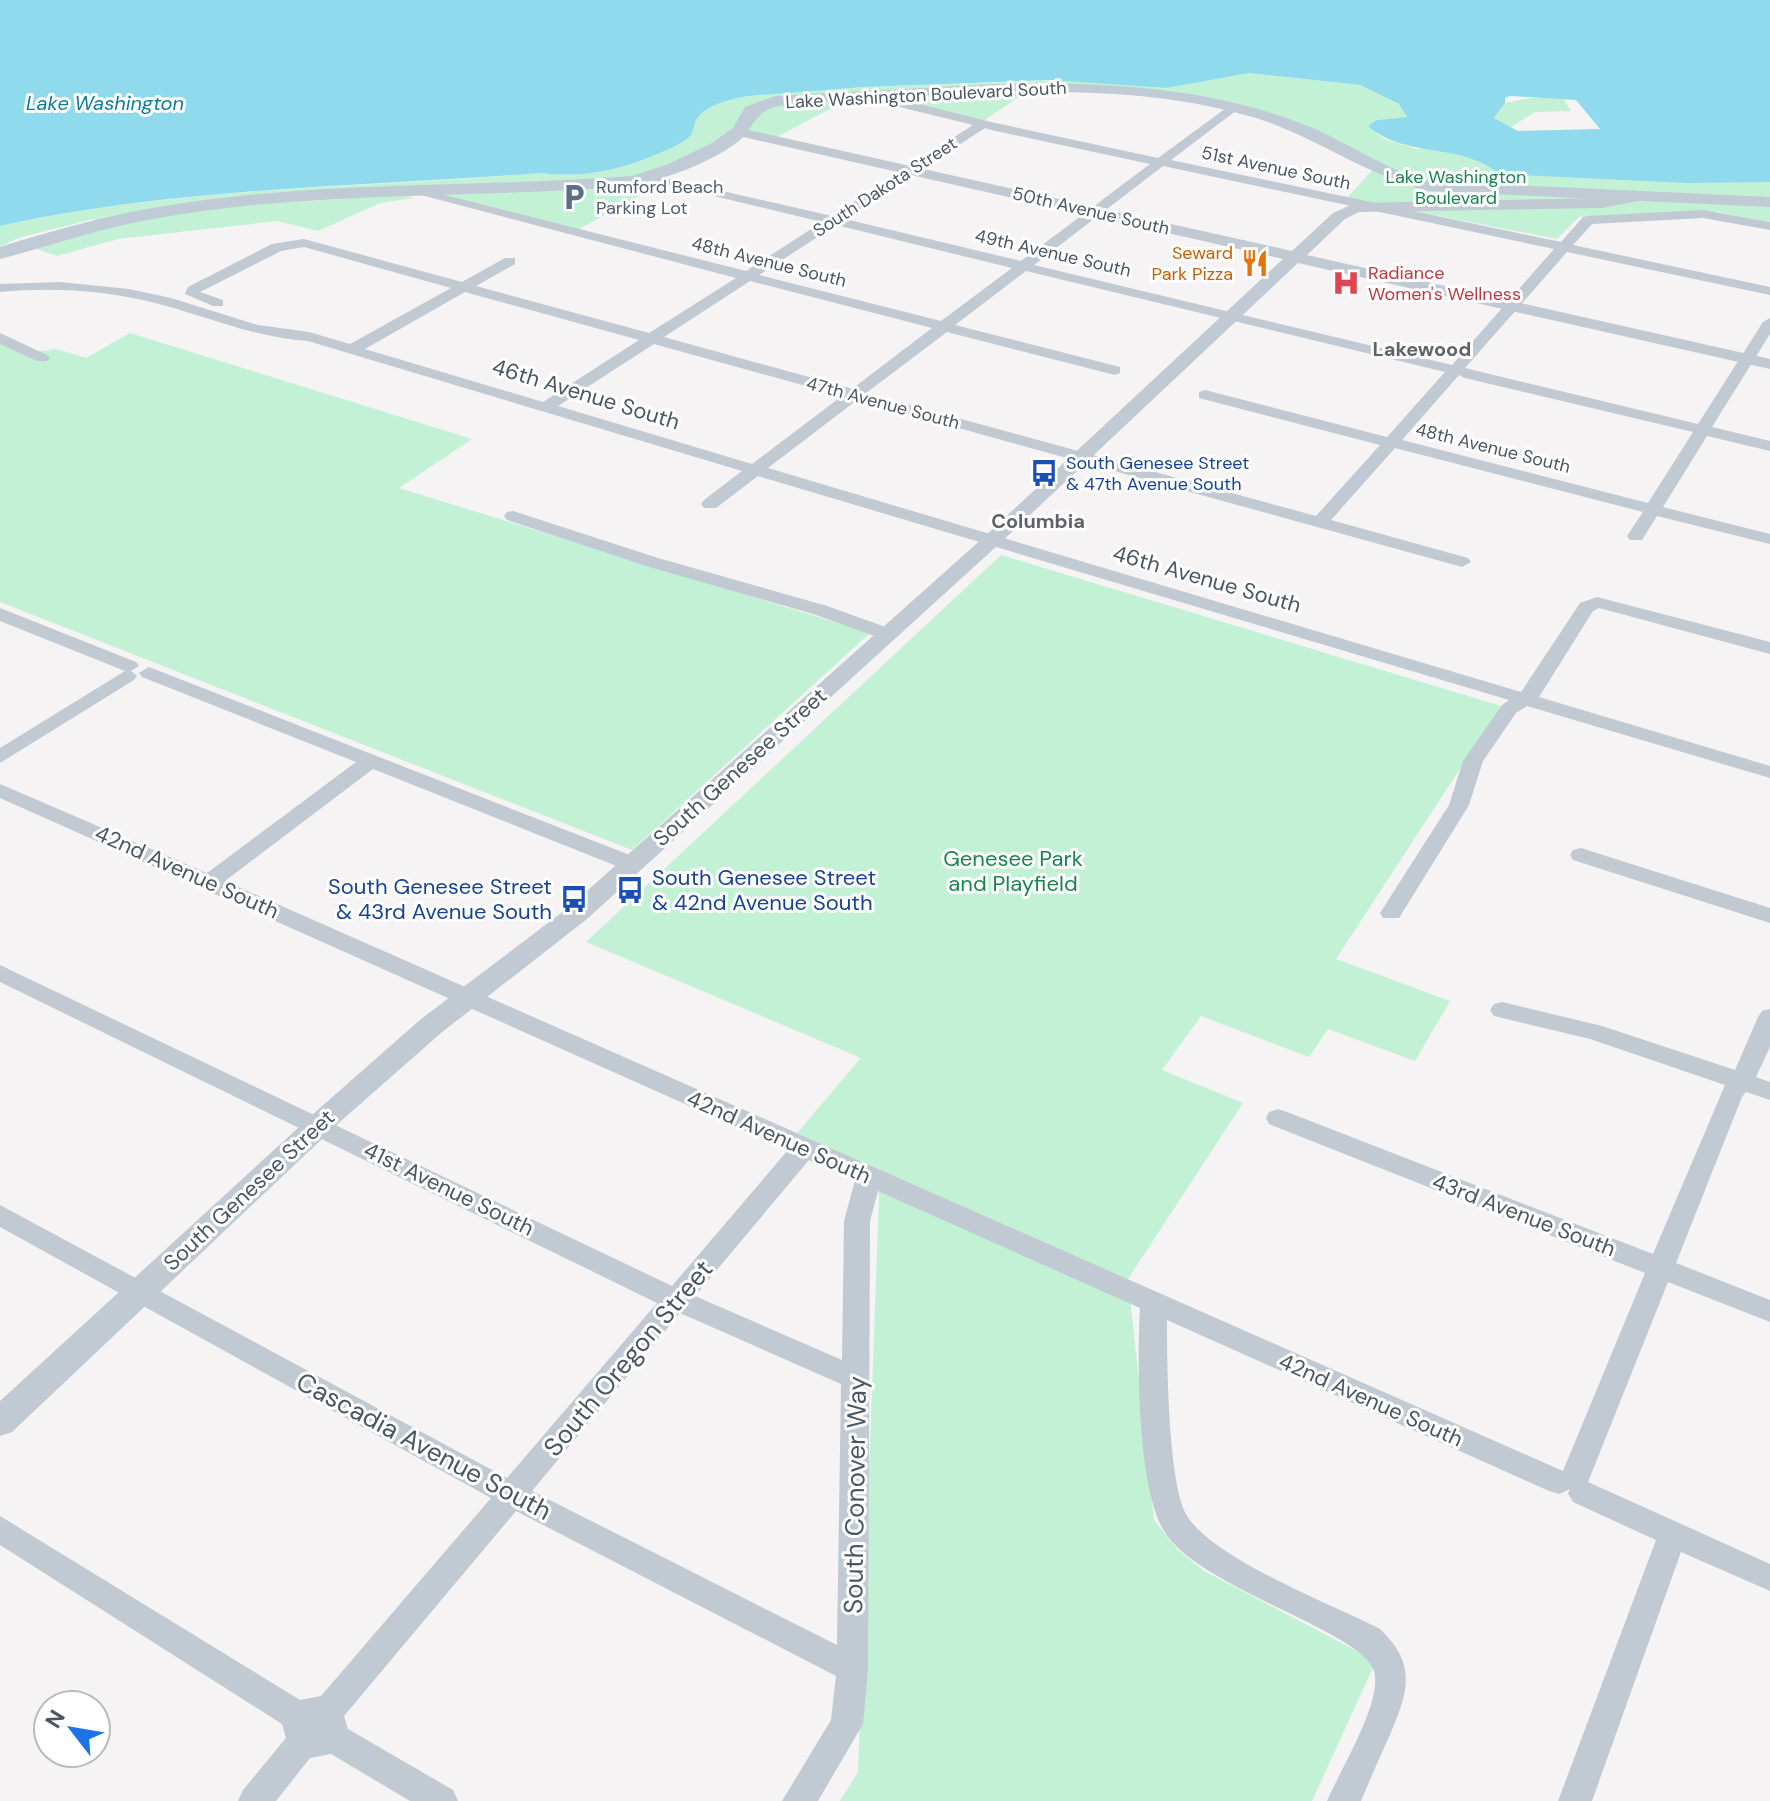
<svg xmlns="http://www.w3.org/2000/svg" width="1770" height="1801" font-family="'DM Sans',sans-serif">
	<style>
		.green { fill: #c3f1d5; fill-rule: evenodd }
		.water { fill: #90daee; fill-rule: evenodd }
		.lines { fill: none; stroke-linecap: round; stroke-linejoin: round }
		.minor { fill: #c1cad2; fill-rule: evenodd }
		.tertiary { fill: #c1cad2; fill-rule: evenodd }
		.secondary { fill: #c1cbd6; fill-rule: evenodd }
		.labels { text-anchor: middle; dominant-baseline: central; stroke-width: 6; stroke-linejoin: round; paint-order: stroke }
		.far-street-label { font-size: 18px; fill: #4a5661; stroke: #fff }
		.far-park-label { font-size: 18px; fill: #17864f; stroke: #fff }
		.far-service-label { font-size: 18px; fill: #4e5e75; stroke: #fff; text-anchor: start }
		.far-food-label { font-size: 18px; fill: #c56008; stroke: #fff; text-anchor: end }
		.far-health-label { font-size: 18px; fill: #be3a42; stroke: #fff; text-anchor: start }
		.far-transit-label { font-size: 18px; fill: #164399; stroke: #fff; text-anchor: start }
		.far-water-label { font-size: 20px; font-style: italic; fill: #0c7c9b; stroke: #fff }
		.far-neighbourhood-label { font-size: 20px; font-weight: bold; fill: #5f6368; stroke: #fff }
		.street-label { font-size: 22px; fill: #4a5661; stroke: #fff }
		.park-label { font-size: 22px; fill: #17864f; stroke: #fff }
		.transit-label { font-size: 22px; fill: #164399; stroke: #fff; text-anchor: start }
		.near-street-label { font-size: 26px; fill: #4a5661; stroke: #fff }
	</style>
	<rect width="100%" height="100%" fill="#f5f3f3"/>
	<g class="green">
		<path d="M1249,73L1360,85L1489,149H1770V222L1717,212L1579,217L1557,239L1347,198L1376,166L1229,104L1035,86L983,121L858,94L775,138L732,133L646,176L664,182L576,231L409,189L227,202L96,222L93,219L18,238L0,247V226C177,187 360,188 541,173C582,178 617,171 655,155C666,150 679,146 688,138C695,132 692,124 698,117C710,103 733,99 749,96L864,87L1067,80L1167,88ZM1400,104L1409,117L1400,122L1420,150L1384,139L1368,126L1382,119L1407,118Z"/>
		<polygon points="1529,98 1563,98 1571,111 1535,112 1511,127 1494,118 1505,103"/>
		<polygon points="402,195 414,198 380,203 318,231 277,221 118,239 57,256 31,247 139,219 236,206"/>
		<polygon points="130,333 472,439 399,488 870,633 632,850 0,602 0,344 27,353 56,349 86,358"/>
		<polygon points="1001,555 1501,706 1336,959 1450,1001 1415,1061 1328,1029 1309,1057 1201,1016 1162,1070 1243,1103 1128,1279 1154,1520 1177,1549 1204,1571 1376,1661 1312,1801 840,1801 858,1772 880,1170 797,1133 861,1058 586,942"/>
	</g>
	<path class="water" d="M0,0H1770V182L1688,183L1499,174C1463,142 1405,159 1368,126L1377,120L1407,117L1399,104L1360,85L1249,73L1167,88L1050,80L864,87L749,96C733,99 710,103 698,117C692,124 696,131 688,138C679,146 666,150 655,155C617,171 582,178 541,173C360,187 177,187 0,226ZM1510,96L1576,100L1600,129L1518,131L1494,118L1505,103V98Z"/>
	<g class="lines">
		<g class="minor">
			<path d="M871,92L991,122L1158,158L1233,103L1237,104V110L1171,160L1561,242L1583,217L1588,216L1703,210L1770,222V230L1703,218L1592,224L1573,245L1770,287V295L1567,252L1465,368L1698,424L1763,322L1770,318V334L1712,427L1770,441V451L1707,436L1663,507L1770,534V544L1657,516L1642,540H1630L1627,536L1643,512L1395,448L1331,520L1468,558L1471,562L1462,567L857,400L768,468L1521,692L1580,603L1597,597L1770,642V654L1599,608L1593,611L1539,697L1770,766V778L1527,706L1516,713L1483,761L1469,805L1399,918H1383L1380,913L1449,805L1463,761L1502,705L1509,700L758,476L716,508H704L701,504L704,500L742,471L308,341C256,338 209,317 159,304C108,290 52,287 0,292V284L60,282L129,289L171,298L258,325L309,332L350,344L451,288L304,247L281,251L200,292L223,300V306H213L185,294L188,287L272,244L304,239L462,282L505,258H515V264L476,286L649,333L736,278L406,191L413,187L746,271L822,222L647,180V174L832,216L973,125L867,99V93ZM985,128L991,130L1150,164L1021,261L845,219ZM1163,166L1554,249L1452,365L1034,265ZM836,225L1012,268L941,321L759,275ZM1026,271L1445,372L1387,437L1205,390L1199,392V398L1380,445L1316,516L866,393L947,332L1115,375L1120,373V367L955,325ZM750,281L932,328L852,389L664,337ZM465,292L639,340L543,402L365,349ZM654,344L842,396L752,464L558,406ZM1459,375L1465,378L1693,432L1648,503L1402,440Z"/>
			<polygon points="0,333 47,355 50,358 47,361 37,361 0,344"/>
			<polygon points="513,511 658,558 827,606 894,630 896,634 887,640 880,638 813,614 646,566 507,520 504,516 507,512"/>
			<polygon points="0,608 136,662 139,666 131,671 137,676 134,680 0,763 0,748 125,671 0,621"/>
			<path d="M149,667L640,859L643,864L640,869H624L373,769L225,881L1563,1471L1645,1273L1269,1124L1266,1118L1269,1112L1278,1109L1287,1112L1653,1254L1725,1085L1590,1039L1494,1016L1490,1010L1494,1004L1502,1002L1602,1026L1735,1070L1758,1017L1762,1011L1770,1009V1047L1756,1077L1770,1082V1100L1746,1092L1742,1097L1676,1263L1770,1300V1322L1668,1282L1588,1482L1770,1564V1591L1681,1552L1592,1801H1558L1656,1540L1573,1502L1568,1493L1570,1489L1559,1494L1549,1491L1167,1320C1167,1362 1168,1480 1186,1514C1210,1558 1334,1605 1380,1629C1419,1666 1407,1694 1389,1737C1379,1758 1370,1780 1361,1801H1327C1340,1770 1383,1702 1374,1671C1363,1631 1198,1588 1164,1531C1137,1486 1137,1361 1140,1308L878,1191L870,1221L868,1669L863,1724L818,1801H782L831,1720L836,1676L516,1511L344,1716L348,1729L453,1790L458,1801H410L331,1754L310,1758L276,1801H238L243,1790L286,1738L282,1724L0,1545V1516L300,1700L321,1696L491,1498L0,1227V1205L507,1478L657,1303L0,982V965L672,1286L788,1150L0,798V784L207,873L356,762L142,677L139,673ZM809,1160L855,1180L844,1221L842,1360L695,1296ZM680,1313L841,1384L837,1645L532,1491Z"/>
			<polygon points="1581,848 1770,908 1770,923 1573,860 1570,855 1573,850"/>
		</g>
		<polygon class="tertiary" points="739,128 1292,251 1333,213 1355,203 1602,198 1637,192 1643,194 1643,200 1602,208 1359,212 1345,219 1307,255 1770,359 1770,369 1298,263 998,545 587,919 441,1033 341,1121 12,1432 0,1436 0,1401 321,1107 421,1019 569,907 984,537 1283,259 734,135 734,129"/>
		<path class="secondary" d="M1016,83C1112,83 1209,88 1300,123C1344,139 1382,169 1428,181L1770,197V207L1428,191C1367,176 1316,137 1256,118C1140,83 1014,91 894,98C855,101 813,99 774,107C753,114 752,132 735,144C705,165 667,178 632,186C473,199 310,190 153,219C100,228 51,246 0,259V247C51,231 101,217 153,208C310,180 473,188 632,176L666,165L712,143L733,128L745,107L775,96Z"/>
	</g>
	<defs>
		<g id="parking-bare" transform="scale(2.16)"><path d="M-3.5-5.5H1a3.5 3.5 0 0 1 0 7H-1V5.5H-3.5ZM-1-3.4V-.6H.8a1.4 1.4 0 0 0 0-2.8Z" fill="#5c6f8a" stroke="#fff" stroke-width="2.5" paint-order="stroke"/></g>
		<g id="restaurant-bare" transform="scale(2.16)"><path d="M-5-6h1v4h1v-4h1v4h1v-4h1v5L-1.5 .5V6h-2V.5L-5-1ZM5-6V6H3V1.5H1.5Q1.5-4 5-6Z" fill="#e8710a" stroke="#fff" stroke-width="2.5" paint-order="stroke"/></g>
		<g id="hospital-bare" transform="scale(2.16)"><path d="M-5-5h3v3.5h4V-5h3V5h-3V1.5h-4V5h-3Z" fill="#e0444e" stroke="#fff" stroke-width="2.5" paint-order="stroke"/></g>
		<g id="bus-bare" transform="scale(2.16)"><path d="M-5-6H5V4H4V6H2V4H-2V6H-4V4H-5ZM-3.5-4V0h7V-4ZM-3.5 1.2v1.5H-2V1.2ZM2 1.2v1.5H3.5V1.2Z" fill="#1a4fb4" stroke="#fff" stroke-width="2.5" paint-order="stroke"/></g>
	</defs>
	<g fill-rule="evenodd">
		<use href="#parking-bare" x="574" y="197"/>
		<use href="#restaurant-bare" x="1255" y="263"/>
		<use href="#hospital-bare" x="1346" y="283"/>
		<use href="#bus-bare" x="1044" y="473"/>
		<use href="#bus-bare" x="630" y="890"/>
		<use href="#bus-bare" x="574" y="899"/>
	</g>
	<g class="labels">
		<g class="far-street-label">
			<text transform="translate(926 95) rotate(-3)">Lake Washington Boulevard South</text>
			<text transform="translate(1276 168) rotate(12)">51st Avenue South</text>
			<text transform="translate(885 187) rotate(-33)">South Dakota Street</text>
			<text transform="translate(1091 211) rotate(13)">50th Avenue South</text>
			<text transform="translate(1053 253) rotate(13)">49th Avenue South</text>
			<text transform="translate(769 262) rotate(14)">48th Avenue South</text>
			<text transform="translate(883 403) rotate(15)">47th Avenue South</text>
			<text transform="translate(1493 448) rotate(14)">48th Avenue South</text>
		</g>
		<g class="far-park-label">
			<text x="1456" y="177">Lake Washington<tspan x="1456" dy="21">Boulevard</tspan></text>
		</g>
		<g class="far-service-label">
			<text x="596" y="187">Rumford Beach<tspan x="596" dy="21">Parking Lot</tspan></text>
		</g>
		<g class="far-food-label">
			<text x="1233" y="253">Seward<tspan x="1233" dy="21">Park Pizza</tspan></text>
		</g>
		<g class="far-health-label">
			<text x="1368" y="273">Radiance<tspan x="1368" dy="21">Women's Wellness</tspan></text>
		</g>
		<g class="far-transit-label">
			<text x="1066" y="463">South Genesee Street<tspan x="1066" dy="21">&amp; 47th Avenue South</tspan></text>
		</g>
		<g class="far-water-label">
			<text x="105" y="103">Lake Washington</text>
		</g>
		<g class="far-neighbourhood-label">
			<text x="1422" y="349">Lakewood</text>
			<text x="1038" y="521">Columbia</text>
		</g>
		<g class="street-label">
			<text transform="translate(586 394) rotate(17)">46th Avenue South</text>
			<text transform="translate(1207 579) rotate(16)">46th Avenue South</text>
			<text transform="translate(740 767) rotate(-42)">South Genesee Street</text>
			<text transform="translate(187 872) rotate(24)">42nd Avenue South</text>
			<text transform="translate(779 1137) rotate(24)">42nd Avenue South</text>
			<text transform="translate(449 1189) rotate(26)">41st Avenue South</text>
			<text transform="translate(249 1190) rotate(-43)">South Genesee Street</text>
			<text transform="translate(1524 1215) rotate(21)">43rd Avenue South</text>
			<text transform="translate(1371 1400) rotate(24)">42nd Avenue South</text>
		</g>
		<g class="park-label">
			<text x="1013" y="858">Genesee Park<tspan x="1013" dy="25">and Playfield</tspan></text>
		</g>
		<g class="transit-label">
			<text x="652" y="877">South Genesee Street<tspan x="652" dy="25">&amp; 42nd Avenue South</tspan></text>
			<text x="552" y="886" text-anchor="end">South Genesee Street<tspan x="552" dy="25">&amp; 43rd Avenue South</tspan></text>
		</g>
		<g class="near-street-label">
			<text transform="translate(628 1358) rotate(-50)">South Oregon Street</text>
			<text transform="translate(424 1446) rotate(28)">Cascadia Avenue South</text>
			<text transform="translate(855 1495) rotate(-89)">South Conover Way</text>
		</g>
	</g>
	<g transform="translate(72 1729) rotate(301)"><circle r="38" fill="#ffffff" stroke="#b7bbc0" stroke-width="2"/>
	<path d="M0-6L14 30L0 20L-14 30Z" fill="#1a73e8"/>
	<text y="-12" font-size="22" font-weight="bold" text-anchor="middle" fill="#4a5661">N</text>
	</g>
</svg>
